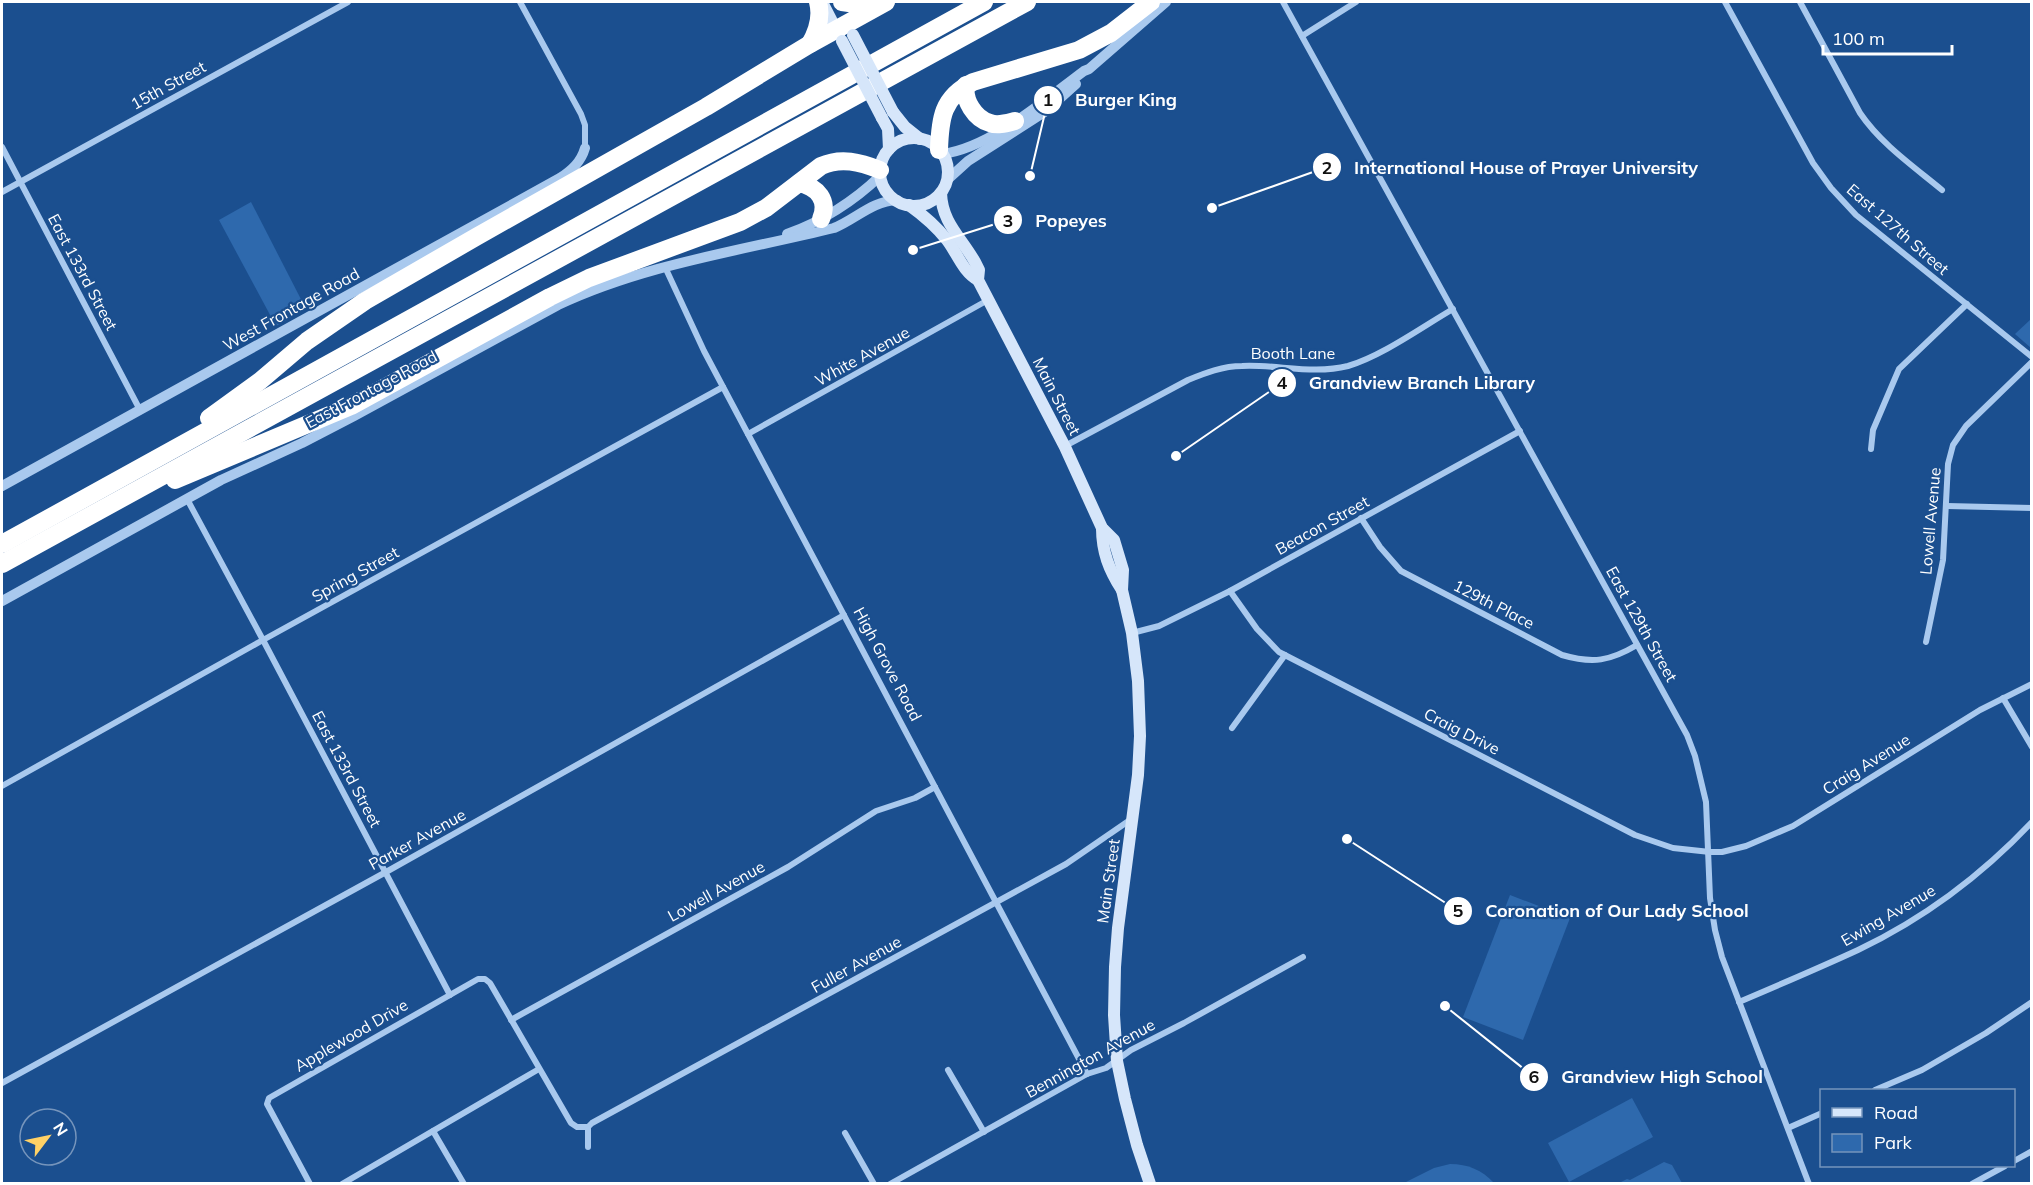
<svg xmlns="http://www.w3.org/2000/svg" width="2033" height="1185" font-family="Mulish,sans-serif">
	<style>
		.green { fill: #2e69ad }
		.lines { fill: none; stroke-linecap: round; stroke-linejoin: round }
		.minor { stroke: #a9c9ee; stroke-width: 6 }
		.tertiary { stroke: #a9c9ee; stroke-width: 10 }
		.secondary { stroke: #d6e6fa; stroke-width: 12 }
		.motorway { stroke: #fff; stroke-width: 18 }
		.secondary-bridge { stroke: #d6e6fa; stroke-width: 12 }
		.labels { text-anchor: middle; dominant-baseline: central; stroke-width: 4.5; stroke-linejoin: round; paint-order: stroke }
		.street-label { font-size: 16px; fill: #fff; stroke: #1b4f8f }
		.leader { fill: none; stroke: #fff; stroke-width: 2 }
		.callout-dot { fill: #fff; stroke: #1b4f8f; stroke-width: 2 }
		.mark-label { font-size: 18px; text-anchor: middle; font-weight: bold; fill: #111 }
		.callout-label { font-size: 18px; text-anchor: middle; font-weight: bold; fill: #fff; stroke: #1b4f8f; stroke-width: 4.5; stroke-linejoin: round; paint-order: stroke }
	</style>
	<rect width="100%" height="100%" fill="#1b4f8f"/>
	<g class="green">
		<polygon points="251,202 306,309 276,326 219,220"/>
		<polygon points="2031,319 2031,348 2015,334"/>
		<polygon points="1510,895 1570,918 1523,1040 1463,1017"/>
		<polygon points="1632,1098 1653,1137 1569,1182 1548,1143"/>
		<polygon points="1664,1162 1672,1165 1682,1183 1619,1183 1627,1179 1630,1180"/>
		<path d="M1450,1164C1468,1164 1482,1170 1494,1183H1404L1434,1168Z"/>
	</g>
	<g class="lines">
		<g class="minor">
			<polyline points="520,2 581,114 585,125 585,148"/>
			<polyline points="1283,2 1687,735 1695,756 1706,802 1710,898 1715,930 1722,957 1809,1184"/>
			<polyline points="1725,2 1813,163 1831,188 1856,215 2032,357"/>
			<path d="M1800,2L1860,113C1881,144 1913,166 1942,190"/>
			<polyline points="1302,36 1356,2"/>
			<polyline points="2,147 140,410"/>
			<polyline points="2,192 348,2"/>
			<polyline points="665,267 704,351 1087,1074"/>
			<polyline points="748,434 988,300"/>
			<path d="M1065,446L1188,380C1205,373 1223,366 1242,366C1276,364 1313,375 1348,366C1382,356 1422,327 1453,309"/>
			<polyline points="1871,449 1873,430 1899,369 1967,304"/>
			<polyline points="187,499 263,640 450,995"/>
			<polyline points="1947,506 2032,508"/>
			<path d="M1361,518L1380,547L1401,571L1562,655C1593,664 1610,661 1637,645"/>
			<polyline points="1230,591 1257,629 1279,652 1635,835 1673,848 1710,852 1722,852 1746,846 1793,826 1980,710 2032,684"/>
			<polyline points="1132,633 1159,626 1230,591 1520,431"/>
			<polyline points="1926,642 1943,560 1948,464 1953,445 1966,426 2032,362"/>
			<polyline points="2003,698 2032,747"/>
			<polyline points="1232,728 1285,655"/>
			<polyline points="2,786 263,640 723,387"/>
			<path d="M1739,1002C1779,985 1819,968 1858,950C1923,919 1982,875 2032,822"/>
			<polyline points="511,1020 788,867 876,811 915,798 935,787"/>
			<polyline points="948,1070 984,1132"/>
			<polyline points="2,1083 386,872 844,615"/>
			<polyline points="1875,1090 1922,1070 1986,1033 2032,1002"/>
			<polyline points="588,1127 592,1123 1066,864 1130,820"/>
			<polyline points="588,1127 588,1147"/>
			<polyline points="1788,1128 1822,1113"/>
			<polyline points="433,1131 464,1184"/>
			<polyline points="845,1133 874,1184"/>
			<polyline points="2014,1161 2032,1151"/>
			<polyline points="310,1184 267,1104 269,1098 478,979 485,979 490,983 571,1123 577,1127 588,1127"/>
			<polyline points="342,1184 539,1069"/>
			<polyline points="890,1184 1087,1074 1106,1068 1131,1050 1184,1023 1303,957"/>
			<polyline points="1972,1184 2005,1166"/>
		</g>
		<g class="tertiary">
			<path d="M942,154C990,148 1045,100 1084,71L1089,69L1166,2"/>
			<polyline points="947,180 968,161 1046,111 1076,84"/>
			<path d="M787,234C823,221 853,202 880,176"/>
			<path d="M2,486L560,178C572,170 581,162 585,148"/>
			<path d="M2,601L221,480L302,443L354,416L558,305C645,264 741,251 834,228C856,219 872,201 897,200"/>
		</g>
		<g class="secondary">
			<polyline points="822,2 839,35"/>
			<polyline points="893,112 905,127 920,139"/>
			<polyline points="882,118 888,129 889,149"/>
			<circle cx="914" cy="172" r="34"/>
			<path d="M941,193C942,223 961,237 975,262L979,270L978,280L1065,447L1102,528L1114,540L1123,570L1122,590L1132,633L1138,681L1140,736L1138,775L1118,928L1115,967L1114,1015L1117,1061L1125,1099L1137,1145L1150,1184"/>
			<path d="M909,205C923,215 936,226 947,240C957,253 963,272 978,280"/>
			<path d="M1102,528C1102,552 1109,570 1122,590"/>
		</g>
		<g class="motorway">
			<polyline points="842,2 863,5 878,2"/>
			<path d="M810,44C818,30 822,17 818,2"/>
			<path d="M966,85C963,100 975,119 990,123C998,126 1007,123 1015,121"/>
			<path d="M939,150C940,119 942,97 973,82L1079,50L1111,33L1151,2"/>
			<path d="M799,183C818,187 829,201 821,219"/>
			<polyline points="209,418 260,381 307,341 365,301 476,237 706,107 810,44 886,2"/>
			<path d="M175,480L351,406L550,297L589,278L740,222L766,208L821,166C841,157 860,162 880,170"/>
			<polyline points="2,544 984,2"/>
			<polyline points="2,564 1027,2"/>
		</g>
		<g class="secondary-bridge">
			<polyline points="853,35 893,112"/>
			<polyline points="842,41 882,118"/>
		</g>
	</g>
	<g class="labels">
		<g class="street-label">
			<text transform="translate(168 85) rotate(-29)">15th Street</text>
			<text transform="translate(1898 229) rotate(41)">East 127th Street</text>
			<text transform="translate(83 272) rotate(62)">East 133rd Street</text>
			<text transform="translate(291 309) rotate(-29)">West Frontage Road</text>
			<text x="1293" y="353">Booth Lane</text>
			<text transform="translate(862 356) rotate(-29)">White Avenue</text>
			<text transform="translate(371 389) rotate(-28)">East Frontage Road</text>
			<text transform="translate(1057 396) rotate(63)">Main Street</text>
			<text transform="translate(1930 521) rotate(-85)">Lowell Avenue</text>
			<text transform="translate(1322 525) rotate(-29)">Beacon Street</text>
			<text transform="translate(355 574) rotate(-29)">Spring Street</text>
			<text transform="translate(1494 604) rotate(27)">129th Place</text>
			<text transform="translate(1642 624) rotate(61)">East 129th Street</text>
			<text transform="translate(888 664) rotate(62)">High Grove Road</text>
			<text transform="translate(1462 731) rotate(27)">Craig Drive</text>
			<text transform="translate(1866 764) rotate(-32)">Craig Avenue</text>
			<text transform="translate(347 769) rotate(62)">East 133rd Street</text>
			<text transform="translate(417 839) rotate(-29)">Parker Avenue</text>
			<text transform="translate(1108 881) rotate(-82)">Main Street</text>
			<text transform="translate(716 891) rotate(-29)">Lowell Avenue</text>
			<text transform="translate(1888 915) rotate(-30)">Ewing Avenue</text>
			<text transform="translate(856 964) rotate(-29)">Fuller Avenue</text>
			<text transform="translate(351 1035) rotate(-30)">Applewood Drive</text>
			<text transform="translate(1090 1058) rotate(-29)">Bennington Avenue</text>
		</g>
	</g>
	<path class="leader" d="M1030 176L1048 100M1212 208L1327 167M913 250L1008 220M1176 456L1282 383M1347 839L1458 911M1445 1006L1534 1077"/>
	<g class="callout-dot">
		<circle cx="1030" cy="176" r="6"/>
		<circle cx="1212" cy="208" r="6"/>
		<circle cx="913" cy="250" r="6"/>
		<circle cx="1176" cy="456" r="6"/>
		<circle cx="1347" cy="839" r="6"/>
		<circle cx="1445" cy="1006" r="6"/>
		<circle cx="1048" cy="100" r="15"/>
		<circle cx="1327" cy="167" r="15"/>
		<circle cx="1008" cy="220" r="15"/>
		<circle cx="1282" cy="383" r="15"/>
		<circle cx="1458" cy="911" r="15"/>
		<circle cx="1534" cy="1077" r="15"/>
	</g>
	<g class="mark-label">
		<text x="1048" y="106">1</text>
		<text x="1327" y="174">2</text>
		<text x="1008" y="227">3</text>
		<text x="1282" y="389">4</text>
		<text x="1458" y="917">5</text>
		<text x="1534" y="1083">6</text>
	</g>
	<g class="callout-label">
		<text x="1126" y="106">Burger King</text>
		<text x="1526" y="174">International House of Prayer University</text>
		<text x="1071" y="227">Popeyes</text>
		<text x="1422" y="389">Grandview Branch Library</text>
		<text x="1617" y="917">Coronation of Our Lady School</text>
		<text x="1662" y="1083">Grandview High School</text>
	</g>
	<rect width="2033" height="1185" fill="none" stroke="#ffffff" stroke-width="6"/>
	<rect x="1820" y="1089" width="195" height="78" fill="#1b4f8f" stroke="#7695bc" stroke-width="1.5"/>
	<rect x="1832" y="1108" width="30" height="9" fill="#d6e6fa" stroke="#7695bc" stroke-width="1.5"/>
	<text x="1874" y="1119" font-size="18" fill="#ffffff">Road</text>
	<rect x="1832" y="1134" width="30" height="18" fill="#2e69ad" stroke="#7695bc" stroke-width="1.5"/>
	<text x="1874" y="1149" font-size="18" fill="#ffffff">Park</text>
	<g transform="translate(48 1137) rotate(58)"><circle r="28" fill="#1b4f8f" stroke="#7695bc" stroke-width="1.5"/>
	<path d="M0-4.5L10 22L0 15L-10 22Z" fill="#ffd166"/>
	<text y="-9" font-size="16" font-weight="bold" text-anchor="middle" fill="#ffffff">N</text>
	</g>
	<path d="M1823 45v9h129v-9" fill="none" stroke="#ffffff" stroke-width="3"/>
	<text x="1832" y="45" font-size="18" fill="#ffffff" stroke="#1b4f8f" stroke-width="4.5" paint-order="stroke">100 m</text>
</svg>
